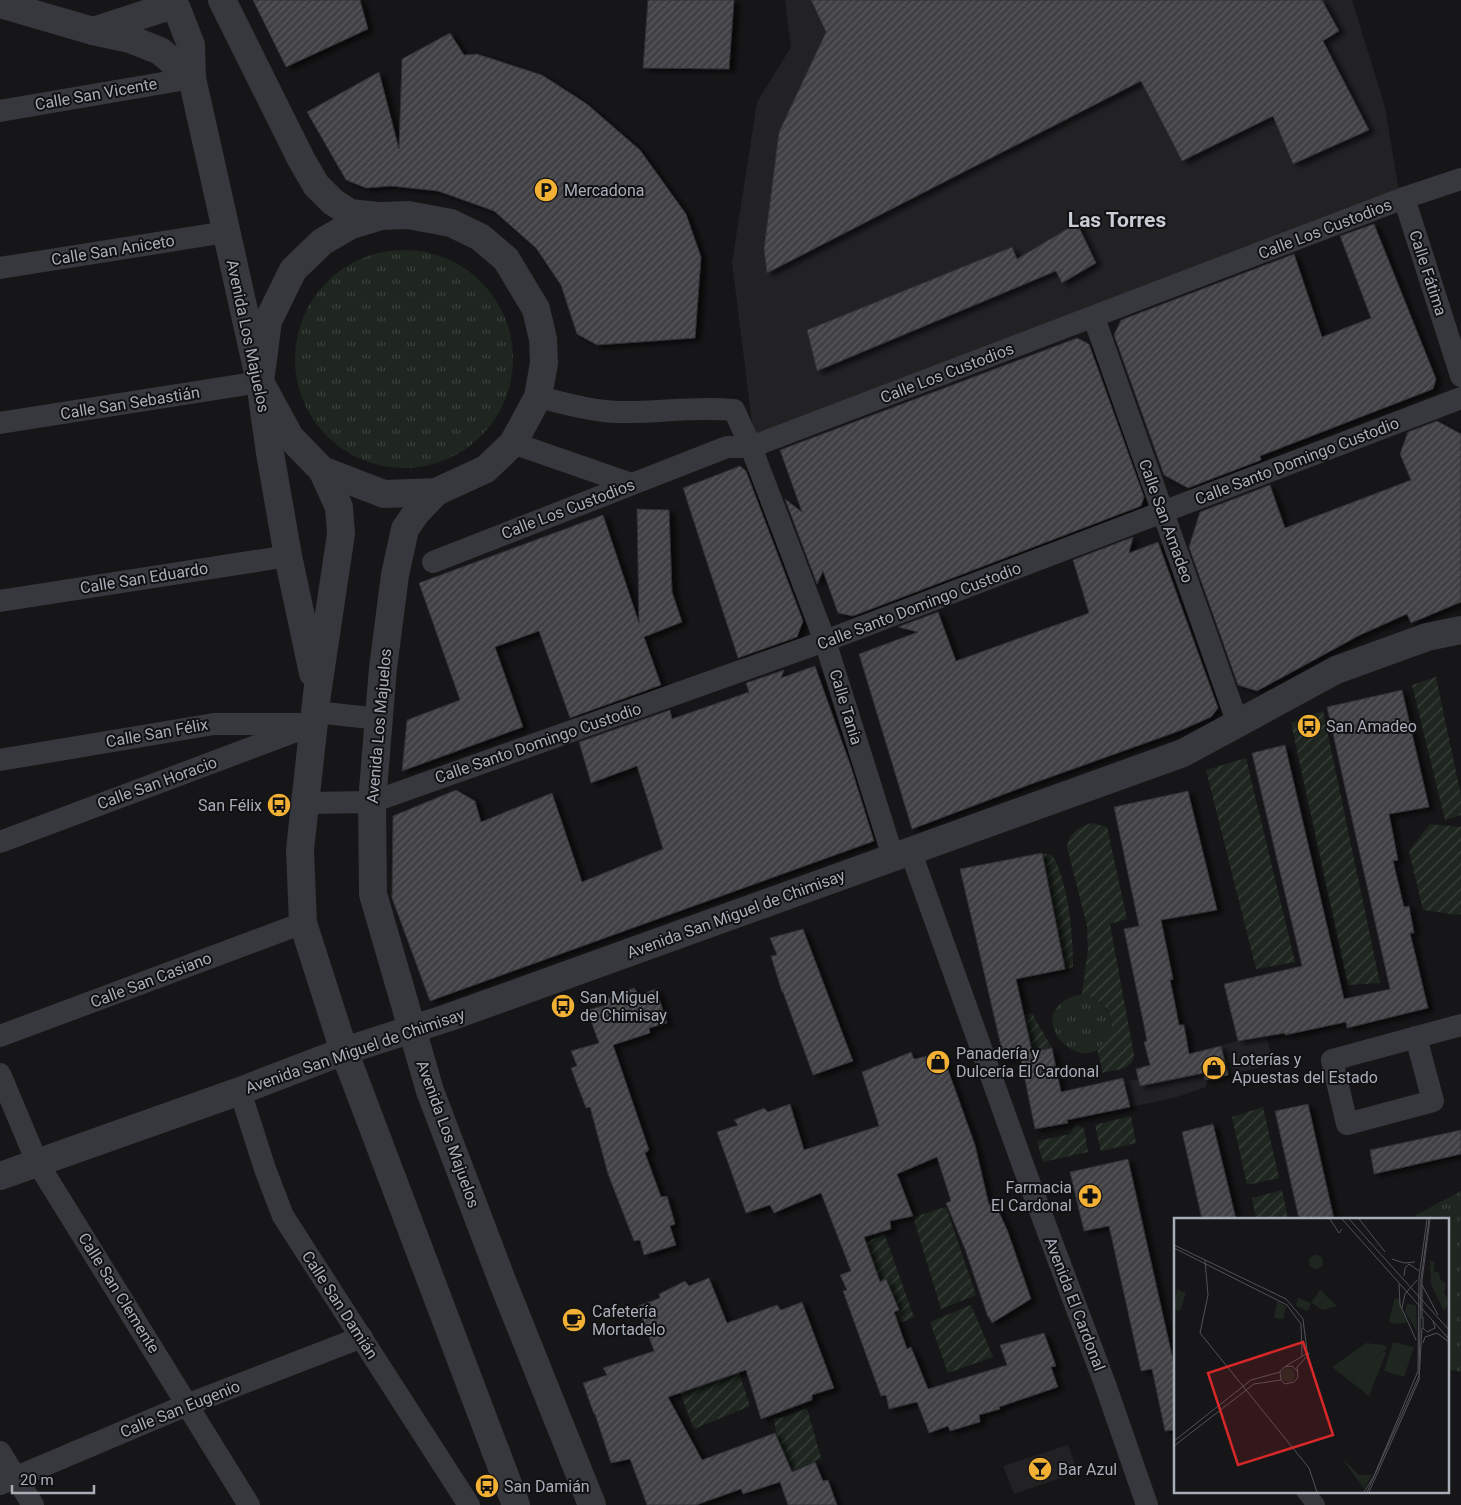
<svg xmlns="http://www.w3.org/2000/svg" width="1461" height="1505" font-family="Roboto,sans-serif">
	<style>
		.built { fill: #222225 }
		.park { fill: url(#park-tufts) }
		.garden { fill: url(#garden-furrows) }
		.building { fill: url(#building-hatch); stroke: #303034; filter: url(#shadow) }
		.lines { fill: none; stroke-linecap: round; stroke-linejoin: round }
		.pedestrian { stroke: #37383d; stroke-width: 18 }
		.minor { stroke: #37383d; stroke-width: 22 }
		.tertiary { stroke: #37383d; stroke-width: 28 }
		.labels { text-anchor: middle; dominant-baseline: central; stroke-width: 4; stroke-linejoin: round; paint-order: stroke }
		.street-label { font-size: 16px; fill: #a8adb8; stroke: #111113 }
		.poi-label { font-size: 16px; fill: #a8adb8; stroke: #111113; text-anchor: start }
		.district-label { font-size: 21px; font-weight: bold; fill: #c9ccd4; stroke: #111113 }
		.inset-road { fill: none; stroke: #505258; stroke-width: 1 }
		.view { fill: #d62828; fill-opacity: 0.15; stroke: #d62828; stroke-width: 2.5 }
		.inset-edge { fill: none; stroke: #a8adb8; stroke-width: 2.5 }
	</style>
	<defs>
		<pattern id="park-tufts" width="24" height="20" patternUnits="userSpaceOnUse" patternTransform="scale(1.25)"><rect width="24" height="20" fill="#1e261f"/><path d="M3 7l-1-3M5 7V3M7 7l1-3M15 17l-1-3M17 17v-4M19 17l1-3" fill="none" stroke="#3c433d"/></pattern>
		<pattern id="garden-furrows" width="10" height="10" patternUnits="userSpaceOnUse" patternTransform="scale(1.25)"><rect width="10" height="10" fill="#1e261f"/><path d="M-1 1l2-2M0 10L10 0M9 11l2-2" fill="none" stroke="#3c433d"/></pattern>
		<pattern id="building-hatch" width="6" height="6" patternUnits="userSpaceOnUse" patternTransform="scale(1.25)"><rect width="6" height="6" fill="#404145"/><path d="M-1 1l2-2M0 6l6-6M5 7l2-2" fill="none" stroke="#595a5e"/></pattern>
		<filter id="shadow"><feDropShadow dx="5.5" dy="3" stdDeviation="2.5" flood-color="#0009"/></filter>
	</defs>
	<rect width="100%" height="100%" fill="#161618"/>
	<g class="built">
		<polygon points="785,0 1352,0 1385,107 1399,192 754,439 732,263 757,102 791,47"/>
		<polygon points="1266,1036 1274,1064 1206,1080 1206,1087 1177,1097 1113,1111 1108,1083 1156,1077 1198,1052 1238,1041"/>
		<polygon points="1068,1445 1078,1472 1014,1494 1003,1466"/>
	</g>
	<g class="park">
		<circle cx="404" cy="359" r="109"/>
		<path d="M1082,994C1102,999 1121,1019 1107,1040C1079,1083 1015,1008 1082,994Z"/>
		<polygon points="1461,1191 1461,1372 1447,1369 1447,1219 1414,1219 1416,1215"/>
	</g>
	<g class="garden">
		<polygon points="1436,677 1461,796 1461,815 1445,820 1412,685"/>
		<polygon points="1323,711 1380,983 1348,985 1291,723"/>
		<polygon points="1246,758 1295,962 1256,969 1206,770"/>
		<path d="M1091,823L1107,827L1127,919L1110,924L1134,1055C1133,1070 1115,1070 1103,1073L1097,1049C1124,1029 1111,1001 1082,994L1088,949L1087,926L1067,847C1069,833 1078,828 1091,823Z"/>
		<polygon points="1430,824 1461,827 1461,914 1457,915 1423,910 1409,851"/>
		<path d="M1042,853L1052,855C1069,882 1073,936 1073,968L1065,969Z"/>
		<polygon points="1033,1013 1034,1017 1052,1048 1032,1052 1024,1015"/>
		<polygon points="1263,1107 1279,1178 1247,1185 1232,1117"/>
		<polygon points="1131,1116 1136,1143 1101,1151 1095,1125"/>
		<polygon points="1078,1125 1084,1129 1088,1152 1043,1162 1037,1141 1070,1134 1073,1128"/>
		<polygon points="1282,1190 1288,1219 1256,1219 1252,1198"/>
		<polygon points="946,1207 976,1295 941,1309 913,1217"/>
		<polygon points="884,1233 914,1317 898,1324 894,1312 899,1309 886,1279 880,1282 873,1263 864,1244"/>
		<polygon points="971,1305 993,1357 948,1373 930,1322"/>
		<path d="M737,1367L750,1406L694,1429L678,1388C700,1389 718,1380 737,1367Z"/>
		<polygon points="807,1408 821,1458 792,1472 777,1439 774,1418 784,1417"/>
	</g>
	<g class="building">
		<polygon points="253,0 360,0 368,29 286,67"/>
		<polygon points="648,0 734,0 729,69 643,68"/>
		<polygon points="811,0 1322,0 1339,31 1323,41 1369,130 1293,164 1273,116 1182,161 1141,81 767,273 764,249 779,132 826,32"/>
		<polygon points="450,33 464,55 477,54 542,75 587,104 640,150 686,214 701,257 695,338 597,345 577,334 561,285 536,248 494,211 438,191 391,186 366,188 346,180 307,112 379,72 399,149 402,59"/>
		<polygon points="1077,223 1096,263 1062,283 1056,271 817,371 807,330 1012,247 1017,259"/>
		<polygon points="1374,224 1436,379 1433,389 1260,456 1261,460 1188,488 1164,475 1114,335 1121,320 1294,254 1322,337 1371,318 1340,236"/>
		<polygon points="1077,338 1089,344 1144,497 1141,506 853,616 838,613 823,571 817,584 785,499 802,512 780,450"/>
		<polygon points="1437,421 1461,434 1461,602 1411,623 1407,614 1360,635 1257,691 1238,685 1189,547 1200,512 1270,485 1285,528 1411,480 1400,454 1408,432"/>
		<polygon points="740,466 746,471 803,621 797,637 738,658 683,488"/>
		<polygon points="637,509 669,510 672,592 682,622 644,637 661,685 570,718 539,631 495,647 523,727 402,771 407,720 460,700 419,583 603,515 639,623"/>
		<polygon points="1133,537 1129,553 1158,542 1218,708 1211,717 1179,731 1031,784 912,829 859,654 918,632 898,627 938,612 956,661 1089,613 1073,560"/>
		<polygon points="815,666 851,767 874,841 430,1001 392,898 393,816 456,790 475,801 481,822 552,793 582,882 663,849 637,766 591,783 579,742 670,710 672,719 749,692 746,683 784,670 781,678"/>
		<polygon points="1402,690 1429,807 1389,814 1398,860 1393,861 1404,907 1409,906 1414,933 1410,933 1428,1008 1347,1028 1346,1022 1285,1035 1285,1033 1238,1041 1224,984 1302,966 1252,753 1285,745 1344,999 1390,989 1327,707"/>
		<polygon points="1188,791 1217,910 1161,920 1173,979 1170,980 1175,1004 1179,1025 1184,1025 1189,1054 1221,1046 1228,1075 1205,1080 1204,1073 1140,1086 1136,1069 1150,1065 1144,1042 1147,1041 1141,1011 1124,929 1139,926 1114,807"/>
		<polygon points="1042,853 1065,969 1016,979 1032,1052 1052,1048 1061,1092 1123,1078 1130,1107 1067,1120 1068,1123 1035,1129 1020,1055 1004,1059 960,869"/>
		<polygon points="803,929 853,1061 813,1075 783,992 782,992 771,956 777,955 770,938"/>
		<polygon points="634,988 639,995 656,989 667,1023 649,1028 650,1033 613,1045 649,1150 645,1153 661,1197 667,1196 675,1224 670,1226 676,1245 644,1255 640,1240 634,1241 608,1174 590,1107 586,1108 571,1068 577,1066 571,1051 599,1043 587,1010 607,1005 606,999"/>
		<polygon points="911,1052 914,1059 942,1053 975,1145 989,1205 995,1203 1008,1232 1031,1299 992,1323 989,1317 988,1317 965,1249 946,1203 951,1201 937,1157 897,1174 913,1216 890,1221 891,1229 864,1237 880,1282 886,1279 899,1310 894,1312 907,1349 911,1347 928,1389 1007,1365 1000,1345 1044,1333 1056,1366 1051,1367 1058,1387 999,1407 1000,1409 979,1415 980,1422 950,1431 948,1426 929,1433 917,1402 889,1409 886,1395 881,1396 843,1291 847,1290 840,1275 851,1271 821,1193 774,1213 770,1205 746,1213 717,1132 738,1125 734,1120 764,1108 768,1112 790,1104 804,1150 879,1126 862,1072"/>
		<polygon points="1308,1104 1334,1219 1299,1219 1275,1111"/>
		<polygon points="1213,1124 1236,1219 1202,1219 1182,1132"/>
		<polygon points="1461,1130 1461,1154 1374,1174 1370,1150"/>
		<polygon points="1128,1159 1175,1369 1175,1430 1165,1431 1152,1369 1141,1371 1109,1226 1084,1231 1070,1172"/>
		<polygon points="709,1278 727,1323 777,1305 781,1310 802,1302 834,1388 812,1395 812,1400 761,1419 746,1370 668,1397 702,1460 775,1433 792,1472 815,1462 823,1481 828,1480 837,1505 788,1505 780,1482 743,1494 741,1489 696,1505 647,1505 630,1459 611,1463 595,1414 594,1414 583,1383 607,1375 603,1368 654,1351 638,1306 660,1298 659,1294 685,1281 689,1286"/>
	</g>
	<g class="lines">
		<polyline class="pedestrian" points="1305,1491 1316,1505"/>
		<g class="minor">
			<polyline points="0,111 192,78"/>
			<polyline points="1404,198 1461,376"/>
			<polyline points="0,268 226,232"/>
			<polyline points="1094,318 1238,724"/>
			<path d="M538,397C564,403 590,411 618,412C657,413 695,406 734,410L751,447L825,641L893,857"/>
			<polyline points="0,423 260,382"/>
			<polyline points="513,443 631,484"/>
			<polyline points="433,562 727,447 751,447 1404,198 1461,179"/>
			<polyline points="0,601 288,556"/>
			<polyline points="316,712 379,719"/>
			<polyline points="0,760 214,724 301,724"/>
			<polyline points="305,803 372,802 825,641 1461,398"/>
			<polyline points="0,842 315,724"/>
			<polyline points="910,850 1024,1168 1105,1384 1147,1505"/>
			<polyline points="0,1036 303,923"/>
			<polyline points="1416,1037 1433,1101 1347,1124 1332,1060 1461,1025"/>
			<polyline points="0,1074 37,1162 249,1505"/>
			<polyline points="240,1091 265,1169 283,1216 469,1505"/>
			<polyline points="0,1452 33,1505"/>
			<polyline points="0,1484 189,1404 362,1337"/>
		</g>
		<g class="tertiary">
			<polyline points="222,0 301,159 316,185 333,202 350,213 377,216"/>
			<polyline points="0,4 93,31 130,39 160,51 192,78"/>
			<polyline points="177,9 191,45 192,78 260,382 270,453 288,556 313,673"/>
			<polyline points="93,31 167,7"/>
			<polygon points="408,215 451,223 480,237 506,259 536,309 543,339 544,363 538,397 513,443 486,469 436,492 384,494 322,470 290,437 260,382 268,321 293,270 322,242 351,225 381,216"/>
			<polyline points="322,470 339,507 341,534 317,694 300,850 303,923 344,1051 516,1505"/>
			<polyline points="436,492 416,513 405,529 395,575 383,668 372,802 373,894 430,1091 503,1283 592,1505"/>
			<polyline points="0,1176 240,1091 344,1051 447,1018 1183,753 1336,670 1427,637 1461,630"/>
		</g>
	</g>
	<defs>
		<g id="parking-disc" transform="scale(1.25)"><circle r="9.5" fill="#f2b134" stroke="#111113"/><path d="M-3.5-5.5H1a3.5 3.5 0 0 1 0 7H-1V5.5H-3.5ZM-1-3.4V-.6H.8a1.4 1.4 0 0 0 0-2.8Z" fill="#111"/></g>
		<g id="bus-disc" transform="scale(1.25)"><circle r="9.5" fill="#f2b134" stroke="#111113"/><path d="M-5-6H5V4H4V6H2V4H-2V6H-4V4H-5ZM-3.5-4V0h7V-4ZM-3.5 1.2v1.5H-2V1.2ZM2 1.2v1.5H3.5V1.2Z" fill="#111"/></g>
		<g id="shop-disc" transform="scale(1.25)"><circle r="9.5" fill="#f2b134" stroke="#111113"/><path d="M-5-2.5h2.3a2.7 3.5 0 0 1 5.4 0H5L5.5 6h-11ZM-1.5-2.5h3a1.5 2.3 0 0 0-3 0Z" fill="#111"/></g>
		<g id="pharmacy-disc" transform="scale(1.25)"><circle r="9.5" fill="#f2b134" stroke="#111113"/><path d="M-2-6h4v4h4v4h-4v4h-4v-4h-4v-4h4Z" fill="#111"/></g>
		<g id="cafe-disc" transform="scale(1.25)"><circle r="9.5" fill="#f2b134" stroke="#111113"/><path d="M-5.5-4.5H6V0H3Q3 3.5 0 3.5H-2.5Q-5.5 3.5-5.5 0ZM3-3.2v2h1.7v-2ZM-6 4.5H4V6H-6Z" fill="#111"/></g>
		<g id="bar-disc" transform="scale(1.25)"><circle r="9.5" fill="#f2b134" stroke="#111113"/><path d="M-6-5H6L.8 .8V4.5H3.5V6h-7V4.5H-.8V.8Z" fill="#111"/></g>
	</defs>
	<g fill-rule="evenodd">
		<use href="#parking-disc" x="546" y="190"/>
		<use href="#bus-disc" x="1309" y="726"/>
		<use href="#bus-disc" x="279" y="805"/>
		<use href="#bus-disc" x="563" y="1006"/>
		<use href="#shop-disc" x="938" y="1062"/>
		<use href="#shop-disc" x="1214" y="1068"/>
		<use href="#pharmacy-disc" x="1090" y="1196"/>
		<use href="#cafe-disc" x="574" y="1320"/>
		<use href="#bar-disc" x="1040" y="1469"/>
		<use href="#bus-disc" x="487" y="1486"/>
	</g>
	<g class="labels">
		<g class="street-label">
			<text transform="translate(96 94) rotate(-10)">Calle San Vicente</text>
			<text transform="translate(1325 229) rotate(-21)">Calle Los Custodios</text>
			<text transform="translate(113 250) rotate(-9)">Calle San Aniceto</text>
			<text transform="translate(1428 273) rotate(72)">Calle Fátima</text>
			<text transform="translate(248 336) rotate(78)">Avenida Los Majuelos</text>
			<text transform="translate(947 373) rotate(-21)">Calle Los Custodios</text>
			<text transform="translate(130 403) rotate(-9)">Calle San Sebastián</text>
			<text transform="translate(1297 461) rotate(-21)">Calle Santo Domingo Custodio</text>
			<text transform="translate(568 509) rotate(-21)">Calle Los Custodios</text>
			<text transform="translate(1166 521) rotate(70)">Calle San Amadeo</text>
			<text transform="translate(144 578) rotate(-9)">Calle San Eduardo</text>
			<text transform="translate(919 606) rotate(-21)">Calle Santo Domingo Custodio</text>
			<text transform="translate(846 707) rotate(73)">Calle Tania</text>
			<text transform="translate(379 726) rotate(-85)">Avenida Los Majuelos</text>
			<text transform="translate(157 733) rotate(-10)">Calle San Félix</text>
			<text transform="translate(538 743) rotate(-19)">Calle Santo Domingo Custodio</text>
			<text transform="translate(157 783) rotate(-20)">Calle San Horacio</text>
			<text transform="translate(736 914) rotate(-20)">Avenida San Miguel de Chimisay</text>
			<text transform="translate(151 980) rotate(-21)">Calle San Casiano</text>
			<text transform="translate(355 1051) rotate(-19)">Avenida San Miguel de Chimisay</text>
			<text transform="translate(448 1134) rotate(70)">Avenida Los Majuelos</text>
			<text transform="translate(119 1293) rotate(58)">Calle San Clemente</text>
			<text transform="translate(1075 1304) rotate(69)">Avenida El Cardonal</text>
			<text transform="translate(340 1305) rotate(57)">Calle San Damián</text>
			<text transform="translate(180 1409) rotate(-22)">Calle San Eugenio</text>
		</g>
		<g class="poi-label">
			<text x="564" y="190">Mercadona</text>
			<text x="1326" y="726">San Amadeo</text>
			<text x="262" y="805" text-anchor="end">San Félix</text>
			<text x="580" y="997">San Miguel<tspan x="580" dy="18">de Chimisay</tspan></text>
			<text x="956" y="1053">Panadería y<tspan x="956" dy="18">Dulcería El Cardonal</tspan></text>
			<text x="1232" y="1059">Loterías y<tspan x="1232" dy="18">Apuestas del Estado</tspan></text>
			<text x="1072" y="1187" text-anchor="end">Farmacia<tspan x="1072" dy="18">El Cardonal</tspan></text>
			<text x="592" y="1311">Cafetería<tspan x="592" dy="18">Mortadelo</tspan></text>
			<text x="1058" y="1469">Bar Azul</text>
			<text x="504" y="1486">San Damián</text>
		</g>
		<g class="district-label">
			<text x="1117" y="220">Las Torres</text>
		</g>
	</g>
	<g transform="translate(1174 1218)">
		<rect width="275" height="275" fill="#161618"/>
		<path d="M135 44a7 7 0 1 1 14 0a7 7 0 1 1-14 0ZM3,71L12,75L6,93L0,91ZM146,72L163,88L148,92L137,84L134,93L122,88L124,80L137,85ZM233,86L242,87L243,114L231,94ZM219,124L240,129L230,159L210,153ZM210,133L212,135L195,178L176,163Z" fill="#1e261f"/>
		<path d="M103,83L112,88L109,101L100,100ZM192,125L210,127L213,130L176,163L158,149ZM107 157a7 7 0 1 1 14 0a7 7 0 1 1-14 0Z" fill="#1e261f"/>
		<path d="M256,42L260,44V54H265L266,61L272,66L270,74L275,84L270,93L257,66ZM221,80L225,81L233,105L218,106L215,102ZM167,239L185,257H198L190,271Z" fill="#1e261f"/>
		<path class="inset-road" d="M156,1L165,15L168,11M168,1L275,121M175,1L275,112M185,1L211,34M0,27L112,81L129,101L133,133M0,30L113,87L127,106L128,138M218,41L230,45L241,44M31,42L34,77L26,115L135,250L143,274M230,58L231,50L235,46L245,53M225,66L226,87L230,95M248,67L264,97M228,90L231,76L243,62M230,95L242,122M249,99V110L253,114L261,110L259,103M248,100V62L256,1M249,125L251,119L263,115L275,124M112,148L132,136M123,153L118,148L110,149L106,154L107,162L111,166L120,164L124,159L123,149L135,136L133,133M0,223L77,162L106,154M0,228L80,166L107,162M190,274L200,258L244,153L245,60L253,1M193,274L245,158L247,61L255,1M195,274L245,162L248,110"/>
		<path class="view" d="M129,124L159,217L64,247L34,155Z"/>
		<rect width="275" height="275" class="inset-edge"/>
	</g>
	<path d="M12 1485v8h82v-8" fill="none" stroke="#a8adb8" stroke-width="2.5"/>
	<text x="20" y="1485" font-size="15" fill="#a8adb8" stroke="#111113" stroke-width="4" paint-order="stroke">20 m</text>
</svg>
